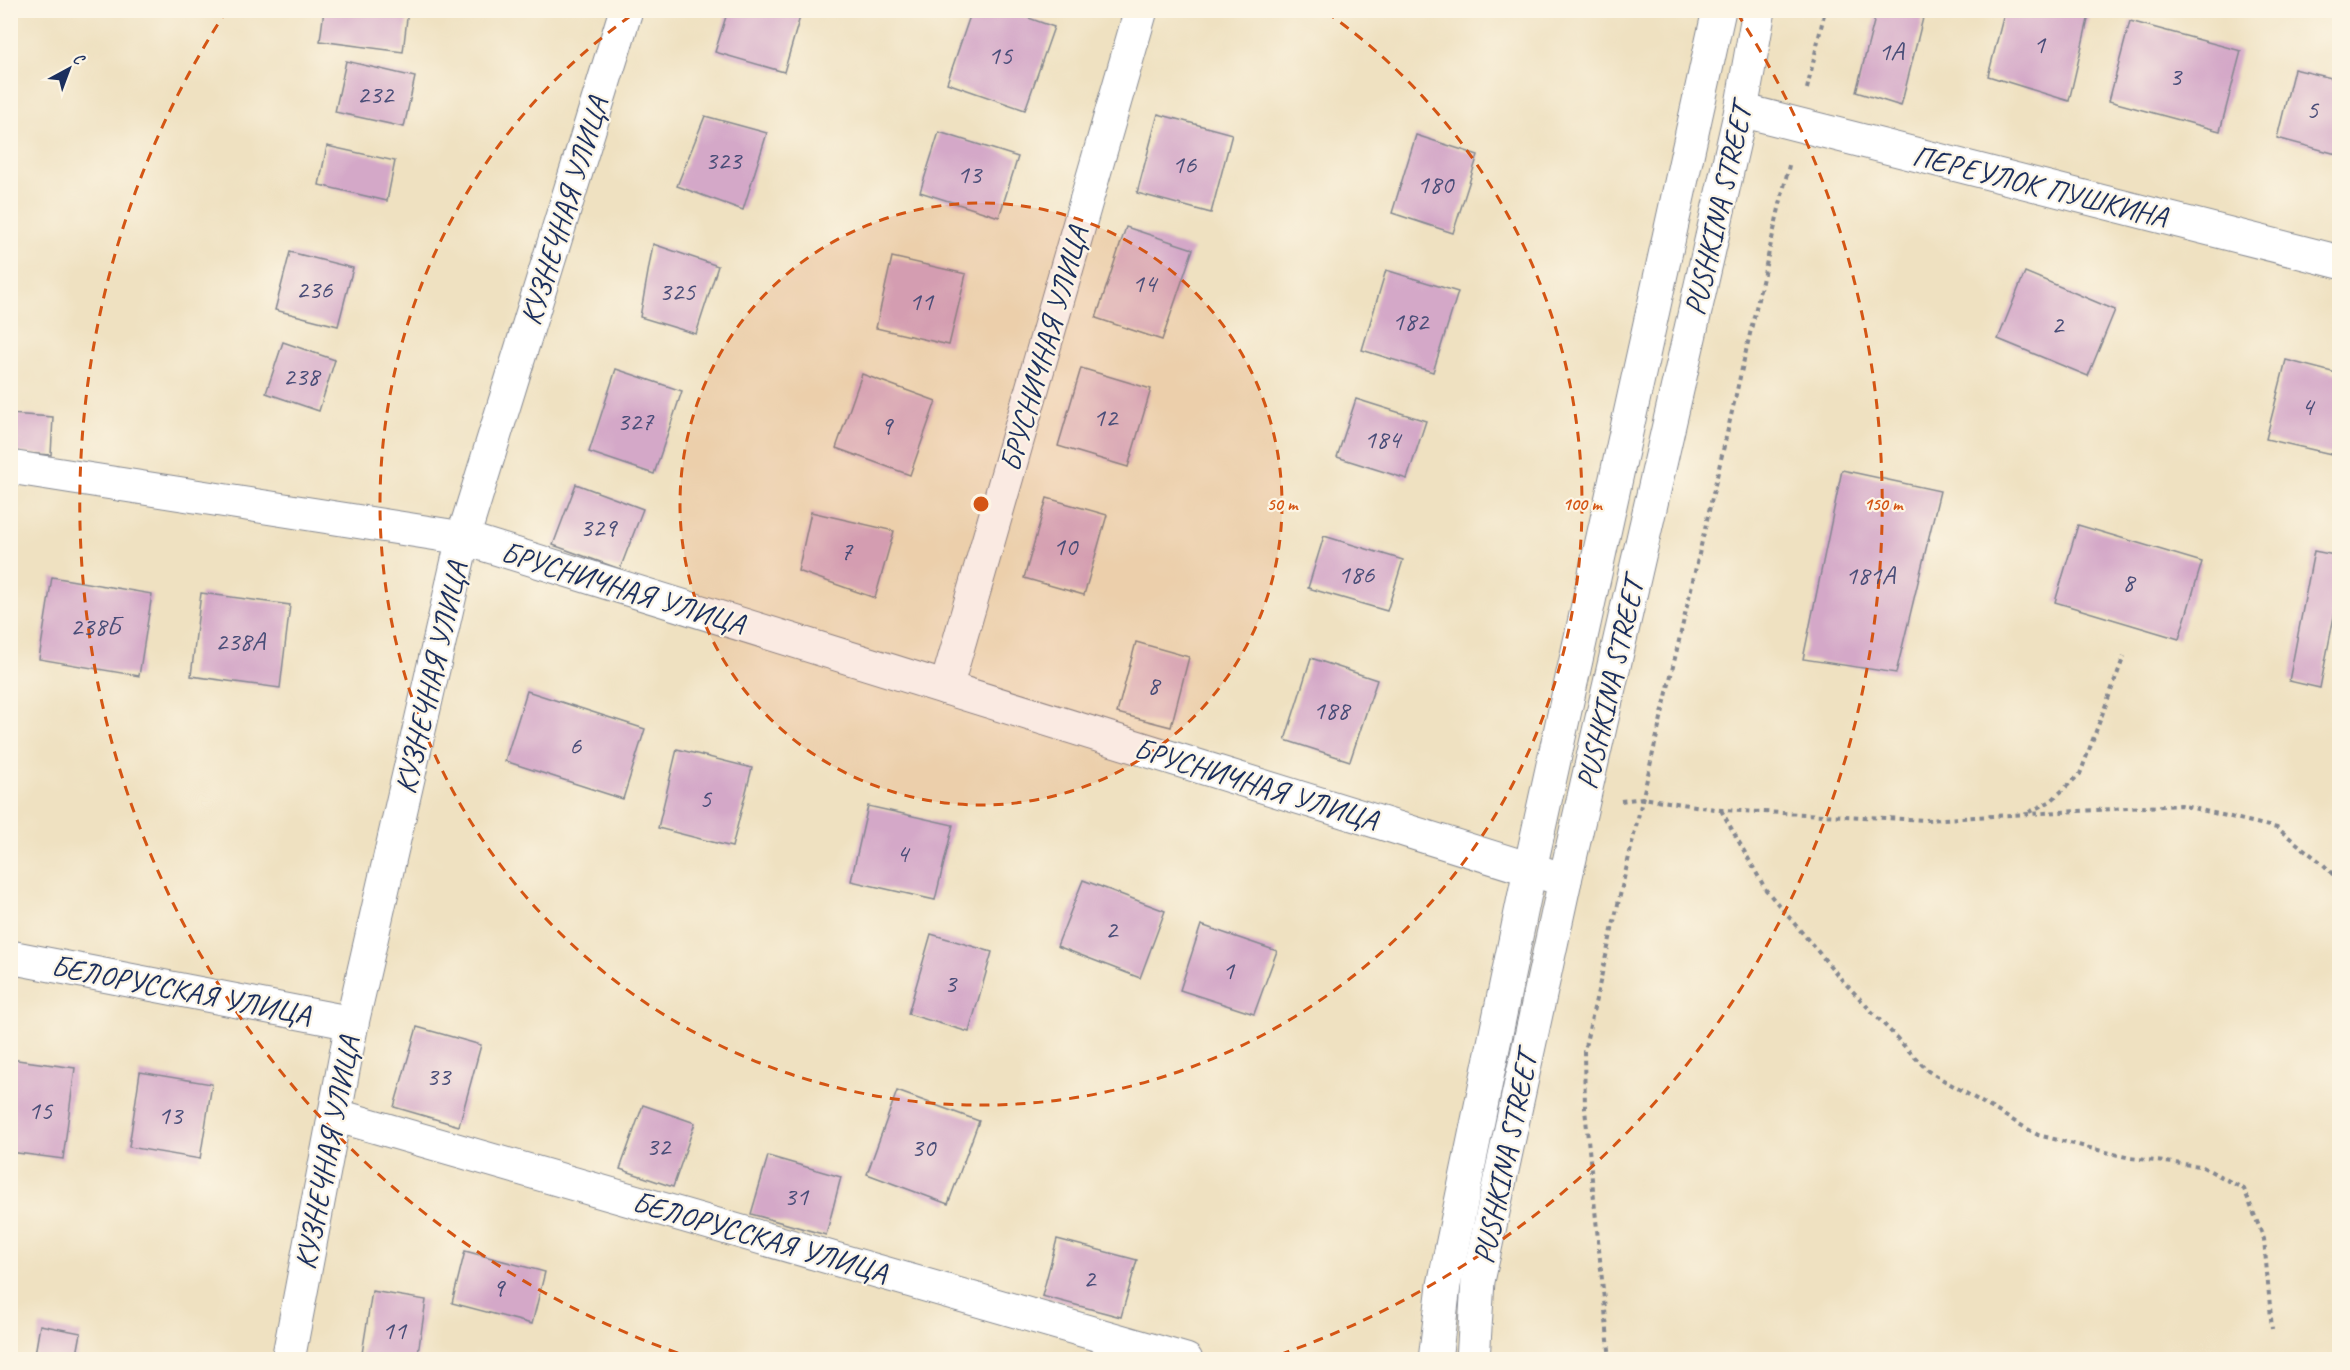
<svg xmlns="http://www.w3.org/2000/svg" width="2350" height="1370" font-family="Caveat,sans-serif">
	<style>
		.building { fill: #d4a8c8 }
		.lines { fill: none; stroke-linecap: round; stroke-linejoin: round }
		.minor-casing { stroke: #858890; stroke-width: 35 }
		.tertiary-casing { stroke: #858890; stroke-width: 35 }
		.path { stroke: #858890; stroke-width: 4; stroke-dasharray: 4.5 4.5; stroke-linecap: butt }
		.minor { stroke: #fff; stroke-width: 33 }
		.tertiary { stroke: #fff; stroke-width: 33 }
		.ring { fill: none; stroke: #d45514; stroke-width: 3; stroke-dasharray: 10 8 }
		.labels { text-anchor: middle; dominant-baseline: central; stroke-width: 4.5; stroke-linejoin: round; paint-order: stroke }
		.number-label { font-size: 27px; fill: #494d78 }
		.street-label { font-size: 30px; fill: #1b2f5e; stroke: #fcf5e5 }
		.centre { fill: #d45514; stroke: #fcf5e5; stroke-width: 3 }
		.ring-label { font-size: 18px; text-anchor: middle; font-weight: bold; fill: #d45514; stroke: #fcf5e5; stroke-width: 4.5; stroke-linejoin: round; paint-order: stroke }
	</style>
	<rect width="100%" height="100%" fill="#fcf5e5"/>
	<filter id="ink" filterUnits="userSpaceOnUse"><feTurbulence type="fractalNoise" baseFrequency=".0167" numOctaves="2"/><feDisplacementMap in="SourceGraphic" scale="12" xChannelSelector="R" yChannelSelector="G"/><feConvolveMatrix kernelMatrix="1 2 1 2 8 2 1 2 1" color-interpolation-filters="sRGB"/></filter>
	<filter id="wash" filterUnits="userSpaceOnUse"><feTurbulence type="fractalNoise" baseFrequency=".008" numOctaves="4" result="noise"/><feDisplacementMap in="SourceGraphic" scale="24" xChannelSelector="R" yChannelSelector="G"/><feGaussianBlur stdDeviation="1.35" result="paint"/><feColorMatrix in="noise" values="0 0 0 0 0 0 0 0 0 0 0 0 0 0 0 0 0 1.4 0 .05"/><feComposite in="paint" operator="in"/></filter>
	<g filter="url(#wash)">
		<rect width="100%" height="100%" fill="#efe1c1"/>
		<g id="blocks">
			<g class="building">
				<polygon points="324,10 408,10 403,52 320,41"/>
				<polygon points="728,10 802,10 784,72 715,52"/>
				<polygon points="972,10 1006,10 1054,27 1025,110 947,83"/>
				<polygon points="1877,10 1925,10 1901,106 1856,92"/>
				<polygon points="2005,10 2090,11 2069,101 1988,76"/>
				<polygon points="2130,21 2241,51 2220,131 2109,101"/>
				<polygon points="346,61 415,77 404,127 335,112"/>
				<polygon points="2294,69 2340,80 2340,155 2277,138"/>
				<polygon points="1158,114 1232,134 1211,213 1137,193"/>
				<polygon points="705,116 767,133 743,210 677,186"/>
				<polygon points="939,132 1018,157 999,217 920,192"/>
				<polygon points="1416,135 1478,155 1453,233 1392,213"/>
				<polygon points="327,146 395,161 387,201 319,185"/>
				<polygon points="1126,227 1193,249 1162,340 1096,318"/>
				<polygon points="653,244 718,266 696,334 640,317"/>
				<polygon points="290,252 353,268 338,326 275,310"/>
				<polygon points="892,257 966,274 949,345 876,328"/>
				<polygon points="1386,270 1458,292 1433,372 1362,350"/>
				<polygon points="2025,272 2115,310 2088,376 1998,339"/>
				<polygon points="283,342 335,360 319,411 266,393"/>
				<polygon points="2286,360 2340,374 2340,456 2266,439"/>
				<polygon points="1081,368 1151,389 1128,467 1058,446"/>
				<polygon points="616,369 682,391 654,474 589,452"/>
				<polygon points="862,374 936,401 910,475 836,448"/>
				<polygon points="1356,399 1426,421 1407,479 1337,457"/>
				<polygon points="10,414 53,417 51,455 10,452"/>
				<polygon points="1842,470 1940,491 1896,673 1803,659"/>
				<polygon points="576,484 643,509 620,569 553,545"/>
				<polygon points="1047,498 1107,515 1084,595 1024,578"/>
				<polygon points="811,512 894,531 875,598 798,571"/>
				<polygon points="2078,525 2202,562 2179,639 2055,602"/>
				<polygon points="1324,536 1403,560 1387,611 1308,588"/>
				<polygon points="2314,551 2340,556 2340,586 2320,688 2289,681"/>
				<polygon points="52,577 152,594 139,676 39,659"/>
				<polygon points="201,593 290,605 280,688 191,676"/>
				<polygon points="1136,642 1189,657 1171,727 1117,713"/>
				<polygon points="1311,658 1377,680 1350,761 1285,740"/>
				<polygon points="527,691 645,729 623,799 505,761"/>
				<polygon points="677,749 752,768 732,847 658,828"/>
				<polygon points="868,806 953,825 935,900 851,881"/>
				<polygon points="1083,880 1165,911 1140,978 1057,946"/>
				<polygon points="1201,925 1277,951 1254,1014 1180,990"/>
				<polygon points="931,934 992,952 969,1032 908,1014"/>
				<polygon points="417,1027 481,1045 459,1126 394,1107"/>
				<polygon points="10,1059 75,1068 63,1159 10,1152"/>
				<polygon points="140,1072 212,1084 200,1159 129,1147"/>
				<polygon points="897,1091 979,1121 948,1204 867,1174"/>
				<polygon points="643,1105 695,1123 673,1187 620,1169"/>
				<polygon points="768,1156 841,1177 826,1235 751,1214"/>
				<polygon points="1057,1239 1137,1260 1121,1317 1042,1296"/>
				<polygon points="465,1251 545,1272 532,1324 452,1303"/>
				<polygon points="372,1291 426,1300 417,1360 361,1360"/>
				<polygon points="40,1325 81,1333 76,1360 34,1360"/>
			</g>
		</g>
	</g>
	<g filter="url(#ink)">
		<use href="#blocks" fill-opacity="0" stroke="#858890" stroke-width="1.5"/>
		<g class="lines">
			<g class="minor-casing">
				<g id="minor">
					<polyline points="1741,110 2340,262"/>
					<polyline points="10,467 463,538 1565,880"/>
					<polyline points="946,688 1141,10"/>
					<polyline points="10,957 352,1023"/>
					<polyline points="335,1115 1186,1360"/>
					<polyline points="288,1360 352,1023 463,538 626,10"/>
				</g>
			</g>
			<g class="tertiary-casing">
				<g id="tertiary">
					<polyline points="1435,1360 1444,1285 1530,869 1719,10"/>
					<polyline points="1473,1360 1478,1281 1565,880 1741,110 1759,10"/>
				</g>
			</g>
			<g class="path">
				<polyline points="1807,89 1825,10"/>
				<polyline points="1621,801 1643,798 1721,810 1926,820 2180,805 2277,828 2323,864 2340,882"/>
				<polyline points="1721,810 1766,890 1842,980 1928,1071 2038,1135 2130,1158 2201,1166 2244,1189 2264,1239 2272,1329"/>
				<polyline points="2029,812 2051,801 2080,774 2124,656"/>
				<polyline points="1610,1360 1585,1109 1584,1051 1790,161"/>
			</g>
			<use href="#minor" class="minor"/>
			<use href="#tertiary" class="tertiary"/>
		</g>
	</g>
	<circle cx="981" cy="504" r="301" fill="#d45514" fill-opacity=".12"/>
	<g class="ring">
		<circle cx="981" cy="504" r="301"/>
		<path d="M1326 12A601 601 0 1 1 636 12"/>
		<path d="M695 1359A902 902 0 0 1 225 13M1737 13A902 902 0 0 1 1267 1359"/>
	</g>
	<g class="labels">
		<g class="number-label">
			<text x="2039" y="44">1</text>
			<text x="1891" y="51">1А</text>
			<text x="1000" y="55">15</text>
			<text x="2175" y="76">3</text>
			<text x="375" y="94">232</text>
			<text x="2312" y="109">5</text>
			<text x="723" y="160">323</text>
			<text x="1184" y="164">16</text>
			<text x="969" y="174">13</text>
			<text x="1435" y="184">180</text>
			<text x="1144" y="283">14</text>
			<text x="314" y="289">236</text>
			<text x="677" y="291">325</text>
			<text x="921" y="301">11</text>
			<text x="1410" y="321">182</text>
			<text x="2057" y="324">2</text>
			<text x="301" y="376">238</text>
			<text x="2307" y="406">4</text>
			<text x="1105" y="417">12</text>
			<text x="635" y="421">327</text>
			<text x="886" y="425">9</text>
			<text x="1382" y="439">184</text>
			<text x="598" y="527">329</text>
			<text x="1065" y="546">10</text>
			<text x="846" y="551">7</text>
			<text x="1356" y="574">186</text>
			<text x="1870" y="575">181А</text>
			<text x="2128" y="582">8</text>
			<text x="95" y="626">238Б</text>
			<text x="240" y="641">238А</text>
			<text x="1153" y="685">8</text>
			<text x="1331" y="710">188</text>
			<text x="575" y="745">6</text>
			<text x="705" y="798">5</text>
			<text x="902" y="853">4</text>
			<text x="1111" y="929">2</text>
			<text x="1228" y="970">1</text>
			<text x="950" y="983">3</text>
			<text x="438" y="1076">33</text>
			<text x="40" y="1110">15</text>
			<text x="170" y="1115">13</text>
			<text x="658" y="1146">32</text>
			<text x="923" y="1147">30</text>
			<text x="796" y="1196">31</text>
			<text x="1089" y="1278">2</text>
			<text x="498" y="1287">9</text>
			<text x="394" y="1330">11</text>
		</g>
		<g class="street-label">
			<text transform="translate(2040 186) rotate(14)">ПЕРЕУЛОК ПУШКИНА</text>
			<text transform="translate(1718 210) rotate(-77)">PUSHKINA STREET</text>
			<text transform="translate(564 211) rotate(-73)">КУЗНЕЧНАЯ УЛИЦА</text>
			<text transform="translate(1044 349) rotate(-74)">БРУСНИЧНАЯ УЛИЦА</text>
			<text transform="translate(623 588) rotate(17)">БРУСНИЧНАЯ УЛИЦА</text>
			<text transform="translate(431 678) rotate(-77)">КУЗНЕЧНАЯ УЛИЦА</text>
			<text transform="translate(1610 684) rotate(-77)">PUSHKINA STREET</text>
			<text transform="translate(1256 784) rotate(17)">БРУСНИЧНАЯ УЛИЦА</text>
			<text transform="translate(181 990) rotate(11)">БЕЛОРУССКАЯ УЛИЦА</text>
			<text transform="translate(327 1153) rotate(-79)">КУЗНЕЧНАЯ УЛИЦА</text>
			<text transform="translate(1505 1158) rotate(-78)">PUSHKINA STREET</text>
			<text transform="translate(760 1237) rotate(16)">БЕЛОРУССКАЯ УЛИЦА</text>
		</g>
	</g>
	<circle cx="981" cy="504" r="9" class="centre"/>
	<g class="ring-label">
		<text x="1282" y="510">50 m</text>
		<text x="1582" y="510">100 m</text>
		<text x="1883" y="510">150 m</text>
	</g>
	<rect width="2350" height="1370" fill="none" stroke="#fcf5e5" stroke-width="36"/>
	<g transform="translate(69 69) rotate(41)" stroke="#fcf5e5" stroke-width="4.5" paint-order="stroke">
	<path d="M0-4.5L10 22L0 15L-10 22Z" fill="#1b2f5e"/>
	<text y="-9" font-size="16" font-weight="bold" text-anchor="middle" fill="#1b2f5e">С</text>
	</g>
</svg>
